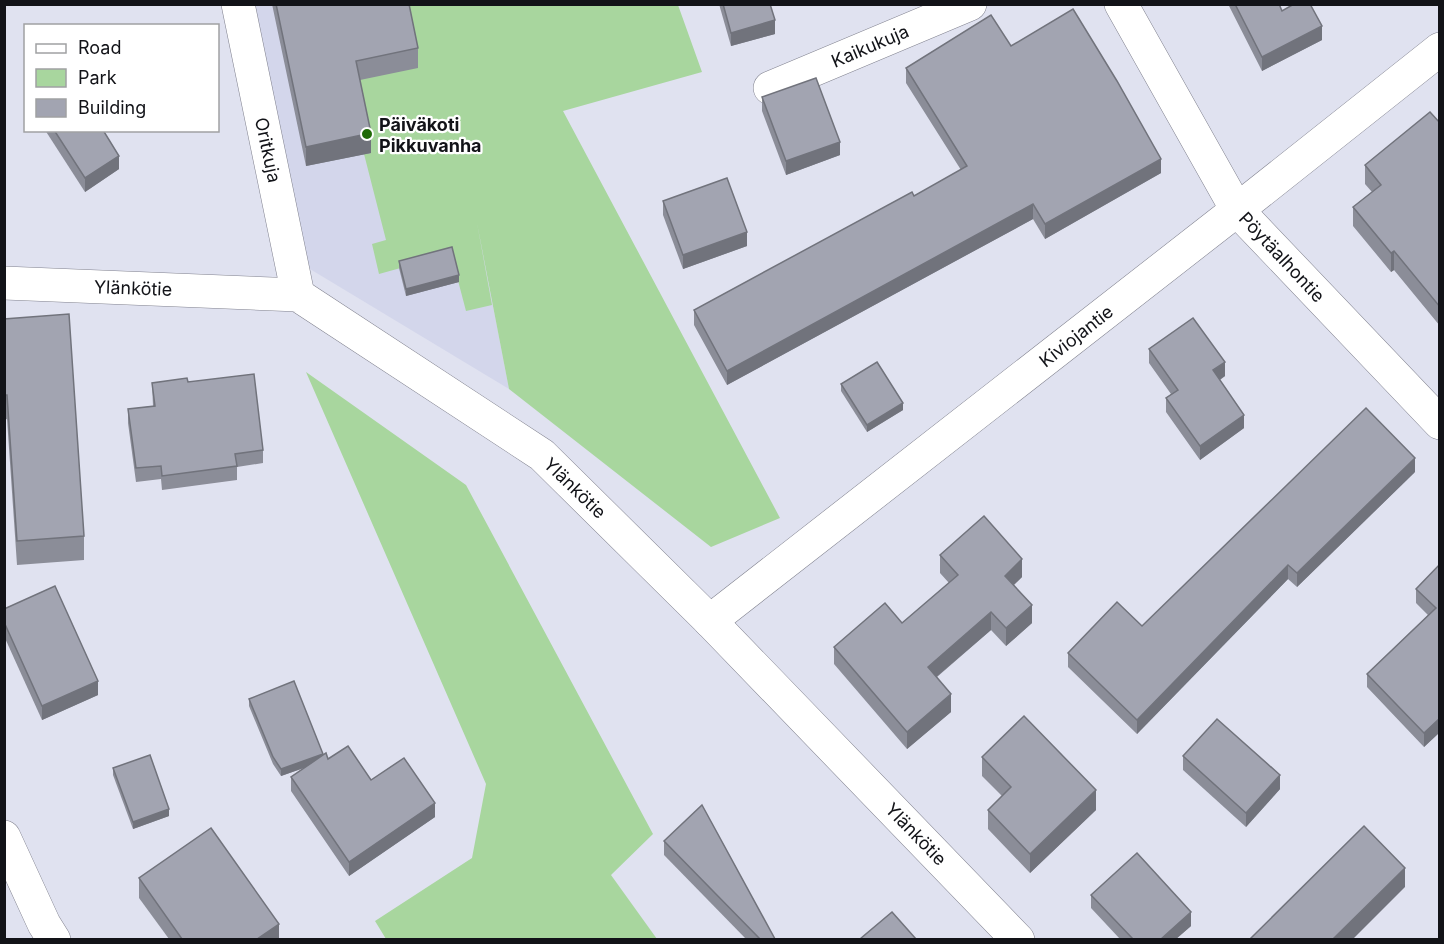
<svg xmlns="http://www.w3.org/2000/svg" width="1444" height="944" font-family="Inter,sans-serif">
	<style>
		.built { fill: #d3d6eb }
		.green { fill: #a8d69e }
		.lines { fill: none; stroke-linecap: round; stroke-linejoin: round }
		.street-casing { stroke: #81828f; stroke-width: 34 }
		.street { stroke: #fff; stroke-width: 33 }
		.wall { fill: #8b8d98 }
		.shaded-wall { fill: #71737c }
		.building { fill: #a2a4b1; stroke: #71737c; stroke-width: 1.5 }
		.poi-dot { fill: #206a08; stroke: #fff; stroke-width: 2 }
		.labels { text-anchor: middle; dominant-baseline: central; stroke-width: 4.5; stroke-linejoin: round; paint-order: stroke }
		.street-label { font-size: 18px; fill: #121318; stroke: #fff }
		.poi-label { font-size: 18px; font-weight: bold; fill: #121318; stroke: #fff; text-anchor: start }
	</style>
	<rect width="100%" height="100%" fill="#e0e2f0"/>
	<polygon class="built" points="248,5 435,5 509,389 300,263"/>
	<g class="green">
		<polygon points="405,5 678,5 702,72 563,111 780,518 711,547 509,389 477,223 492,305 466,311 451,254 379,274 372,244 386,240 364,154 371,153 356,80"/>
		<polygon points="306,372 466,485 653,834 611,875 657,939 386,939 375,921 472,858 486,784"/>
	</g>
	<g class="lines">
		<g class="street-casing">
			<g id="street">
				<polyline points="238,4 298,295"/>
				<polyline points="1121,4 1237,210 1440,423"/>
				<polyline points="770,88 970,4"/>
				<polyline points="4,283 298,295 542,455 710,621 1018,940"/>
				<polyline points="710,621 1237,210 1440,49"/>
				<polyline points="4,837 44,924 54,940"/>
			</g>
		</g>
		<use href="#street" class="street"/>
	</g>
	<g class="wall">
		<polygon points="272,4 409,4 418,48 418,68 360,80 371,153 306,166"/>
		<polygon points="719,4 770,4 775,34 731,46"/>
		<polygon points="1228,4 1279,4 1282,11 1322,40 1262,71"/>
		<polygon points="1011,46 1161,173 1045,239 1033,219 727,385 694,325 694,310 914,196 961,170 906,83 906,68"/>
		<polygon points="762,97 840,155 786,175 762,111"/>
		<polygon points="1440,123 1440,326 1394,270 1391,272 1353,226 1353,207 1372,192 1365,184 1365,165"/>
		<polygon points="45,130 103,130 119,169 85,192"/>
		<polygon points="663,201 747,246 683,269 663,215"/>
		<polygon points="399,261 459,282 406,296 399,268"/>
		<polygon points="4,319 84,536 84,560 17,565 7,419 4,420"/>
		<polygon points="1149,349 1225,376 1220,380 1244,428 1200,460 1166,412 1166,398 1171,394 1149,363"/>
		<polygon points="188,382 263,450 263,463 237,467 237,480 162,490 161,479 136,482 128,423 128,409 153,406 152,383"/>
		<polygon points="841,384 903,410 867,432 841,391"/>
		<polygon points="1415,472 1297,587 1288,579 1137,734 1068,667 1068,653 1142,626"/>
		<polygon points="940,555 1022,577 1014,585 1032,623 1006,646 991,630 937,677 951,712 907,749 834,664 834,647 902,623 949,583 940,573"/>
		<polygon points="1440,564 1440,732 1424,747 1367,687 1367,674 1428,615 1416,603 1416,589"/>
		<polygon points="4,609 98,695 42,720 4,636"/>
		<polygon points="249,699 328,759 371,780 435,817 349,876 291,791 291,777 307,767 281,776 273,764 249,706"/>
		<polygon points="1183,756 1280,789 1246,827 1183,770"/>
		<polygon points="982,757 1096,810 1030,873 988,829 988,810 1002,796 982,776"/>
		<polygon points="113,768 169,816 133,829 113,775"/>
		<polygon points="664,841 775,939 746,939 664,855"/>
		<polygon points="139,878 279,939 169,939 139,898"/>
		<polygon points="1091,895 1191,926 1176,939 1120,939 1091,908"/>
	</g>
	<g class="shaded-wall">
		<polygon points="775,20 775,34 731,46 731,33"/>
		<polygon points="1322,26 1322,40 1262,71 1262,57"/>
		<polygon points="371,133 371,153 306,166 306,147"/>
		<polygon points="840,142 840,155 786,175 786,161"/>
		<polygon points="119,156 119,169 85,192 85,178"/>
		<polygon points="1161,159 1161,173 1045,239 1045,224"/>
		<polygon points="1033,204 1033,219 727,385 727,371"/>
		<polygon points="747,232 747,246 683,269 683,255"/>
		<polygon points="1394,251 1394,270 1391,272 1391,253"/>
		<polygon points="459,275 459,282 406,296 406,289"/>
		<polygon points="1225,362 1225,376 1213,384 1213,370"/>
		<polygon points="903,403 903,410 867,432 867,425"/>
		<polygon points="1244,415 1244,428 1200,460 1200,446"/>
		<polygon points="1415,458 1415,472 1297,587 1297,573"/>
		<polygon points="1022,559 1022,577 1005,593 1005,576"/>
		<polygon points="1288,565 1288,579 1137,734 1137,720"/>
		<polygon points="1032,605 1032,623 1006,646 1006,628"/>
		<polygon points="991,612 991,630 928,684 928,667"/>
		<polygon points="98,681 98,695 42,720 42,706"/>
		<polygon points="951,694 951,712 907,749 907,732"/>
		<polygon points="1440,718 1440,732 1424,747 1424,733"/>
		<polygon points="323,754 323,761 281,776 281,769"/>
		<polygon points="1280,775 1280,789 1246,827 1246,813"/>
		<polygon points="1096,790 1096,810 1030,873 1030,854"/>
		<polygon points="435,803 435,817 349,876 349,862"/>
		<polygon points="169,809 169,816 133,829 133,822"/>
		<polygon points="1405,868 1405,887 1353,939 1333,939"/>
		<polygon points="1191,912 1191,926 1176,939 1161,939"/>
		<polygon points="279,924 279,939 257,939"/>
	</g>
	<g class="building">
		<polygon points="276,4 409,4 418,48 356,61 371,133 306,147"/>
		<polygon points="723,4 770,4 775,20 731,33"/>
		<polygon points="1235,4 1279,4 1282,11 1294,4 1310,4 1322,26 1262,57"/>
		<polygon points="1073,9 1117,81 1161,159 1045,224 1033,204 727,371 694,310 912,192 914,196 967,166 906,68 991,15 1011,46"/>
		<polygon points="816,78 840,142 786,161 762,97"/>
		<polygon points="1430,112 1440,123 1440,307 1394,251 1391,253 1353,207 1381,185 1365,165"/>
		<polygon points="54,130 103,130 119,156 85,178"/>
		<polygon points="727,178 747,232 683,255 663,201"/>
		<polygon points="452,247 459,275 406,289 399,261"/>
		<polygon points="69,314 84,536 17,541 7,395 4,395 4,319"/>
		<polygon points="1193,318 1225,362 1213,370 1244,415 1200,446 1166,398 1178,390 1149,349"/>
		<polygon points="877,362 903,403 867,425 841,384"/>
		<polygon points="254,374 263,450 235,454 237,466 162,476 161,466 136,468 128,409 155,406 152,383 187,378 188,382"/>
		<polygon points="1366,408 1415,458 1297,573 1288,565 1137,720 1068,653 1117,602 1142,626"/>
		<polygon points="984,516 1022,559 1005,576 1032,605 1006,628 991,612 928,667 951,694 907,732 834,647 885,603 902,623 958,575 940,555"/>
		<polygon points="1440,564 1440,718 1424,733 1367,674 1436,608 1416,589"/>
		<polygon points="55,586 98,681 42,706 4,622 4,609"/>
		<polygon points="294,681 323,754 281,769 273,757 249,699"/>
		<polygon points="1024,716 1096,790 1030,854 988,810 1011,787 982,757"/>
		<polygon points="1217,719 1280,775 1246,813 1183,756"/>
		<polygon points="348,746 371,780 404,758 435,803 349,862 291,777 326,753 328,759"/>
		<polygon points="150,755 169,809 133,822 113,768"/>
		<polygon points="702,805 775,939 760,939 664,841"/>
		<polygon points="1364,826 1405,868 1333,939 1250,939"/>
		<polygon points="211,828 279,924 257,939 182,939 139,878"/>
		<polygon points="1137,853 1191,912 1161,939 1133,939 1091,895"/>
		<polygon points="892,912 916,939 860,939"/>
	</g>
	<circle class="poi-dot" cx="367" cy="134" r="6"/>
	<g class="labels">
		<g class="street-label">
			<text transform="translate(870 46) rotate(-23)">Kaikukuja</text>
			<text transform="translate(268 150) rotate(78)">Oritkuja</text>
			<text transform="translate(1282 257) rotate(47)">Pöytäalhontie</text>
			<text transform="translate(133 288) rotate(2)">Ylänkötie</text>
			<text transform="translate(1076 336) rotate(-38)">Kiviojantie</text>
			<text transform="translate(575 488) rotate(44)">Ylänkötie</text>
			<text transform="translate(916 834) rotate(46)">Ylänkötie</text>
		</g>
		<g class="poi-label">
			<text x="379" y="124">Päiväkoti<tspan x="379" dy="21">Pikkuvanha</tspan></text>
		</g>
	</g>
	<rect width="1444" height="944" fill="none" stroke="#121318" stroke-width="12"/>
	<rect x="24" y="24" width="195" height="108" fill="#ffffff" stroke="#a0a1a3" stroke-width="1.5"/>
	<rect x="36" y="44" width="30" height="9" fill="#ffffff" stroke="#a0a1a3" stroke-width="1.5"/>
	<text x="78" y="54" font-size="18" fill="#121318">Road</text>
	<rect x="36" y="69" width="30" height="18" fill="#a8d69e" stroke="#a0a1a3" stroke-width="1.5"/>
	<text x="78" y="84" font-size="18" fill="#121318">Park</text>
	<rect x="36" y="99" width="30" height="18" fill="#a2a4b1" stroke="#a0a1a3" stroke-width="1.5"/>
	<text x="78" y="114" font-size="18" fill="#121318">Building</text>
</svg>
